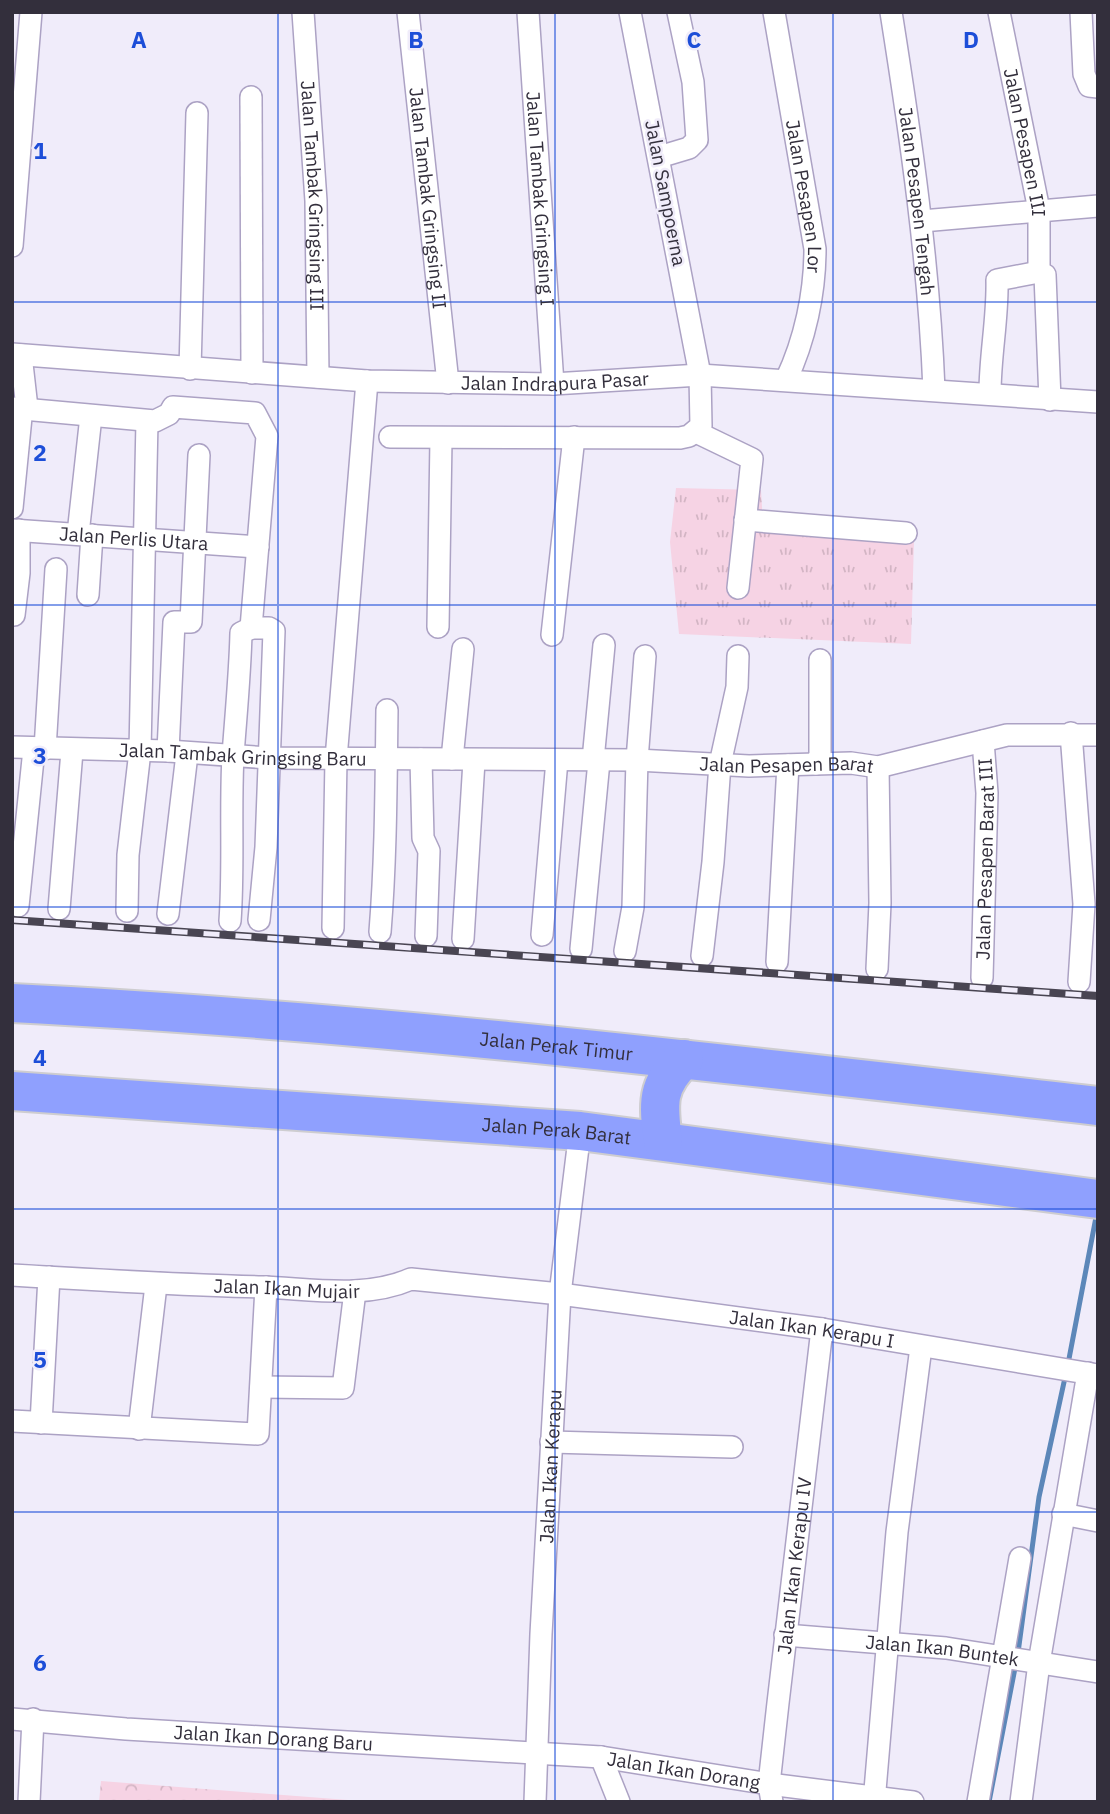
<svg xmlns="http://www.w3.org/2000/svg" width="1110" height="1814" font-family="'IBM Plex Sans',sans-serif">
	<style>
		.grass { fill: url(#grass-tufts) }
		.park { fill: url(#park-crowns) }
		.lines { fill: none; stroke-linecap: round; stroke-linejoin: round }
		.stream { stroke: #5c87b9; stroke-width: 5 }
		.street-casing { stroke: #aca2c4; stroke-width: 24 }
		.highway-casing { stroke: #cecdd0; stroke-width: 42 }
		.street { stroke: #fff; stroke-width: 21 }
		.highway { stroke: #8fa0fe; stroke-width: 38 }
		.rail-casing { stroke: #494552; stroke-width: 8 }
		.rail { stroke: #f0ecfa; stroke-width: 5; stroke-dasharray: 16; stroke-linecap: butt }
		.grid { fill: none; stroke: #1d4ed8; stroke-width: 2; stroke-opacity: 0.55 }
		.labels { text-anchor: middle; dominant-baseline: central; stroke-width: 5; stroke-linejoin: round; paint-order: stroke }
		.street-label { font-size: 19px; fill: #332f3c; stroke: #f0ecfa }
		.grid-label { font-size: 23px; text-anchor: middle; font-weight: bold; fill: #1d4ed8; stroke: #f0ecfa; stroke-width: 5; stroke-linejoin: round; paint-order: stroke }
	</style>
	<defs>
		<pattern id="grass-tufts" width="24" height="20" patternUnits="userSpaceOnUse" patternTransform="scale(1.75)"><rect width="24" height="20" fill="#f6d3e4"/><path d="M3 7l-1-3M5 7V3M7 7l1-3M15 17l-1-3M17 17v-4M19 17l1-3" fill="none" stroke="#d3b5c4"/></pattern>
		<pattern id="park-crowns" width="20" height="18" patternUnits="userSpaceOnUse" patternTransform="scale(1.75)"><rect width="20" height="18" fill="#f6d3e4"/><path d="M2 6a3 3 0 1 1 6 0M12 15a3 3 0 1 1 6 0" fill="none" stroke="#d3b5c4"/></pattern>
	</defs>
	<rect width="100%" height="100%" fill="#f0ecfa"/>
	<polygon class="grass" points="676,488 761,490 763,523 914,541 911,644 679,634 670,542"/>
	<polygon class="park" points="101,1781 374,1802 99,1802"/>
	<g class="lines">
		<g class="stream">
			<polyline points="1068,1364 1097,1212"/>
			<polyline points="1018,1653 1039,1497 1066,1373"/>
			<polyline points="989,1802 1016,1663"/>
		</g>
		<g class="street-casing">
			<g id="street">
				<path id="s1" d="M303,12L316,201L318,377"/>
				<path id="s2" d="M408,12L448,383"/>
				<path id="s3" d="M528,12L553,384"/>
				<path id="s4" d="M774,12L815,249C815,293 805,340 786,380"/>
				<path id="s5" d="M891,12C911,138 929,263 934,390"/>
				<path id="s6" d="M999,12L1039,210V272L1045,275L1050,400"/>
				<polyline points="1081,12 1084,74 1089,86 1098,87"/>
				<polyline points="251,97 252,373"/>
				<polyline points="659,157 689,148 697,140 693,82 678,12"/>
				<polyline points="922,221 1098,206"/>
				<polyline points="12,246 31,12"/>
				<path id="s7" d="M12,354L367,381L553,384L700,375L1098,402"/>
				<polyline points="21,355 27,408"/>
				<polyline points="190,369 197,113"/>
				<path d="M990,393C990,355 998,318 997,280L1039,272"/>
				<path d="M12,408L155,421L169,414L173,407L255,413L267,436L251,628L241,633C240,674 236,714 233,755C230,811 234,866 230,921"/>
				<polyline points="696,432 752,459 738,588"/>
				<polyline points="390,437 680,438 689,436 701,426 700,375 630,12"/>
				<polyline points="12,508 22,407"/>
				<polyline points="745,520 906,533"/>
				<path id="s8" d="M12,530L258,547"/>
				<polyline points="78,534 91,416"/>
				<polyline points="88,595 92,535"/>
				<polyline points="14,615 19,573 19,530"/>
				<polyline points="438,627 441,439"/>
				<polyline points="251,628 269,628 274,631 266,847 259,920"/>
				<polyline points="552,635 574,437"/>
				<polyline points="1071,733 1084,904 1079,982"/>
				<path id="s9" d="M12,747L168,751L269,758L637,760L749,766L851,763L878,767L1007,735H1098"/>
				<polyline points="45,749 56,569"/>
				<polyline points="168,751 174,622 191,622 199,455"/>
				<polyline points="421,759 423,838 429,851 426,936"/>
				<polyline points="452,759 463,649"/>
				<polyline points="593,760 604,645"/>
				<polyline points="816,764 820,755 820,660"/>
				<polyline points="18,906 34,749"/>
				<polyline points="59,909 72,751"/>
				<polyline points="127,911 128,855 140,751 147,421"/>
				<polyline points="168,914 187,754"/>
				<polyline points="333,928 336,759 367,381"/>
				<path d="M380,932C386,858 386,785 387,710"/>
				<polyline points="542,935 557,760"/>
				<polyline points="463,939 474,761"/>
				<polyline points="581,949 599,761"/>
				<polyline points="625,951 633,907 637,760 645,656"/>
				<polyline points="702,956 713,862 720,764 737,687 738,656"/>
				<polyline points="777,962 788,765"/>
				<polyline points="877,969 880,903 878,767"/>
				<path id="s10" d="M982,978L987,793L983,741"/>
				<path id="s11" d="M12,1275C96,1280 180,1285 263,1287C313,1289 365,1299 411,1279L560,1294L822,1329L1098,1375"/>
				<polyline points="261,1387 343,1388 355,1291"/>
				<polyline points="12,1421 258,1434 266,1287"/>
				<polyline points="41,1423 49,1277"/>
				<polyline points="139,1429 156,1285"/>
				<polyline points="551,1442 732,1447"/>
				<polyline points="1063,1514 1098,1521"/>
				<path id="s12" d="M785,1635L946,1648L1098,1672"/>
				<path id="s13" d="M12,1719L126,1729L601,1757L769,1784L913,1802"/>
				<polyline points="601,1757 619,1802"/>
				<polyline points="29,1802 33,1719"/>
				<path id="s14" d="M535,1802L541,1634L560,1294L580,1131"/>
				<path id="s15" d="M772,1802L769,1784L778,1703L822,1329"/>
				<polyline points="874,1802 897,1532 921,1347"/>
				<polyline points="978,1802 1020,1558"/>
				<polyline points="1021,1802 1039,1663 1088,1373"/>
			</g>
		</g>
		<g class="highway-casing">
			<g id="highway">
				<path id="s16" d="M12,1003C375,1021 737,1065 1098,1106"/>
				<path id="s17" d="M12,1091L580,1131L1098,1199"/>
				<path d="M663,1141C658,1104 656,1085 684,1059"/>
			</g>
		</g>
		<use href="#street" class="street"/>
		<use href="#highway" class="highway"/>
		<g class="rail-casing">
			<polyline id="rail" points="12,920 1098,996"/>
		</g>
		<use href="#rail" class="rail"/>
	</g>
	<path class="grid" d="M278,12V1802M555,12V1802M833,12V1802M12,302H1098M12,605H1098M12,907H1098M12,1209H1098M12,1512H1098"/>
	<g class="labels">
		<g class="street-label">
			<text stroke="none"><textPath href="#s6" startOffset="133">Jalan Pesapen III</textPath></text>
			<text transform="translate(666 193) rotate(79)">Jalan Sampoerna</text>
			<text stroke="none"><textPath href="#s1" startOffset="184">Jalan Tambak Gringsing III</textPath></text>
			<text stroke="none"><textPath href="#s4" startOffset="187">Jalan Pesapen Lor</textPath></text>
			<text stroke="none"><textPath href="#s2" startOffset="187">Jalan Tambak Gringsing II</textPath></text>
			<text stroke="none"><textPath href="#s3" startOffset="187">Jalan Tambak Gringsing I</textPath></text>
			<text stroke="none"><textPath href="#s5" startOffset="191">Jalan Pesapen Tengah</textPath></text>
			<text stroke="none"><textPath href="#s7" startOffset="544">Jalan Indrapura Pasar</textPath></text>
			<text stroke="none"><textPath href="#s8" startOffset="122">Jalan Perlis Utara</textPath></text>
			<text stroke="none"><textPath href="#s9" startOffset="231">Jalan Tambak Gringsing Baru</textPath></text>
			<text stroke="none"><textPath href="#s9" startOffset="775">Jalan Pesapen Barat</textPath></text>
			<text stroke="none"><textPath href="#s10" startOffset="119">Jalan Pesapen Barat III</textPath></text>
			<text stroke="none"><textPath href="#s16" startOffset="546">Jalan Perak Timur</textPath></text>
			<text stroke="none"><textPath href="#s17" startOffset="546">Jalan Perak Barat</textPath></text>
			<text stroke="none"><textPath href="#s11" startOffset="275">Jalan Ikan Mujair</textPath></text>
			<text stroke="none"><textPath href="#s11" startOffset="805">Jalan Ikan Kerapu I</textPath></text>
			<text stroke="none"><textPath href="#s14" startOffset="336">Jalan Ikan Kerapu</textPath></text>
			<text stroke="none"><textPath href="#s15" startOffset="238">Jalan Ikan Kerapu IV</textPath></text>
			<text stroke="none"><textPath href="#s12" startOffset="158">Jalan Ikan Buntek</textPath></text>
			<text stroke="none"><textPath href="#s13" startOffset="262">Jalan Ikan Dorang Baru</textPath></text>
			<text stroke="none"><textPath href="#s13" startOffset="674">Jalan Ikan Dorang</textPath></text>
		</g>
	</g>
	<g class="grid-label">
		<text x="139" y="48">A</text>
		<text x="416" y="48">B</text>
		<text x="694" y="48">C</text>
		<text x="971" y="48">D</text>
		<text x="40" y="159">1</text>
		<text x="40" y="461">2</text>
		<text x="40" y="764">3</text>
		<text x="40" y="1066">4</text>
		<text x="40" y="1368">5</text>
		<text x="40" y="1671">6</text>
	</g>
	<rect width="1110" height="1814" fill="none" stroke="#332f3c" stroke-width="28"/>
</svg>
